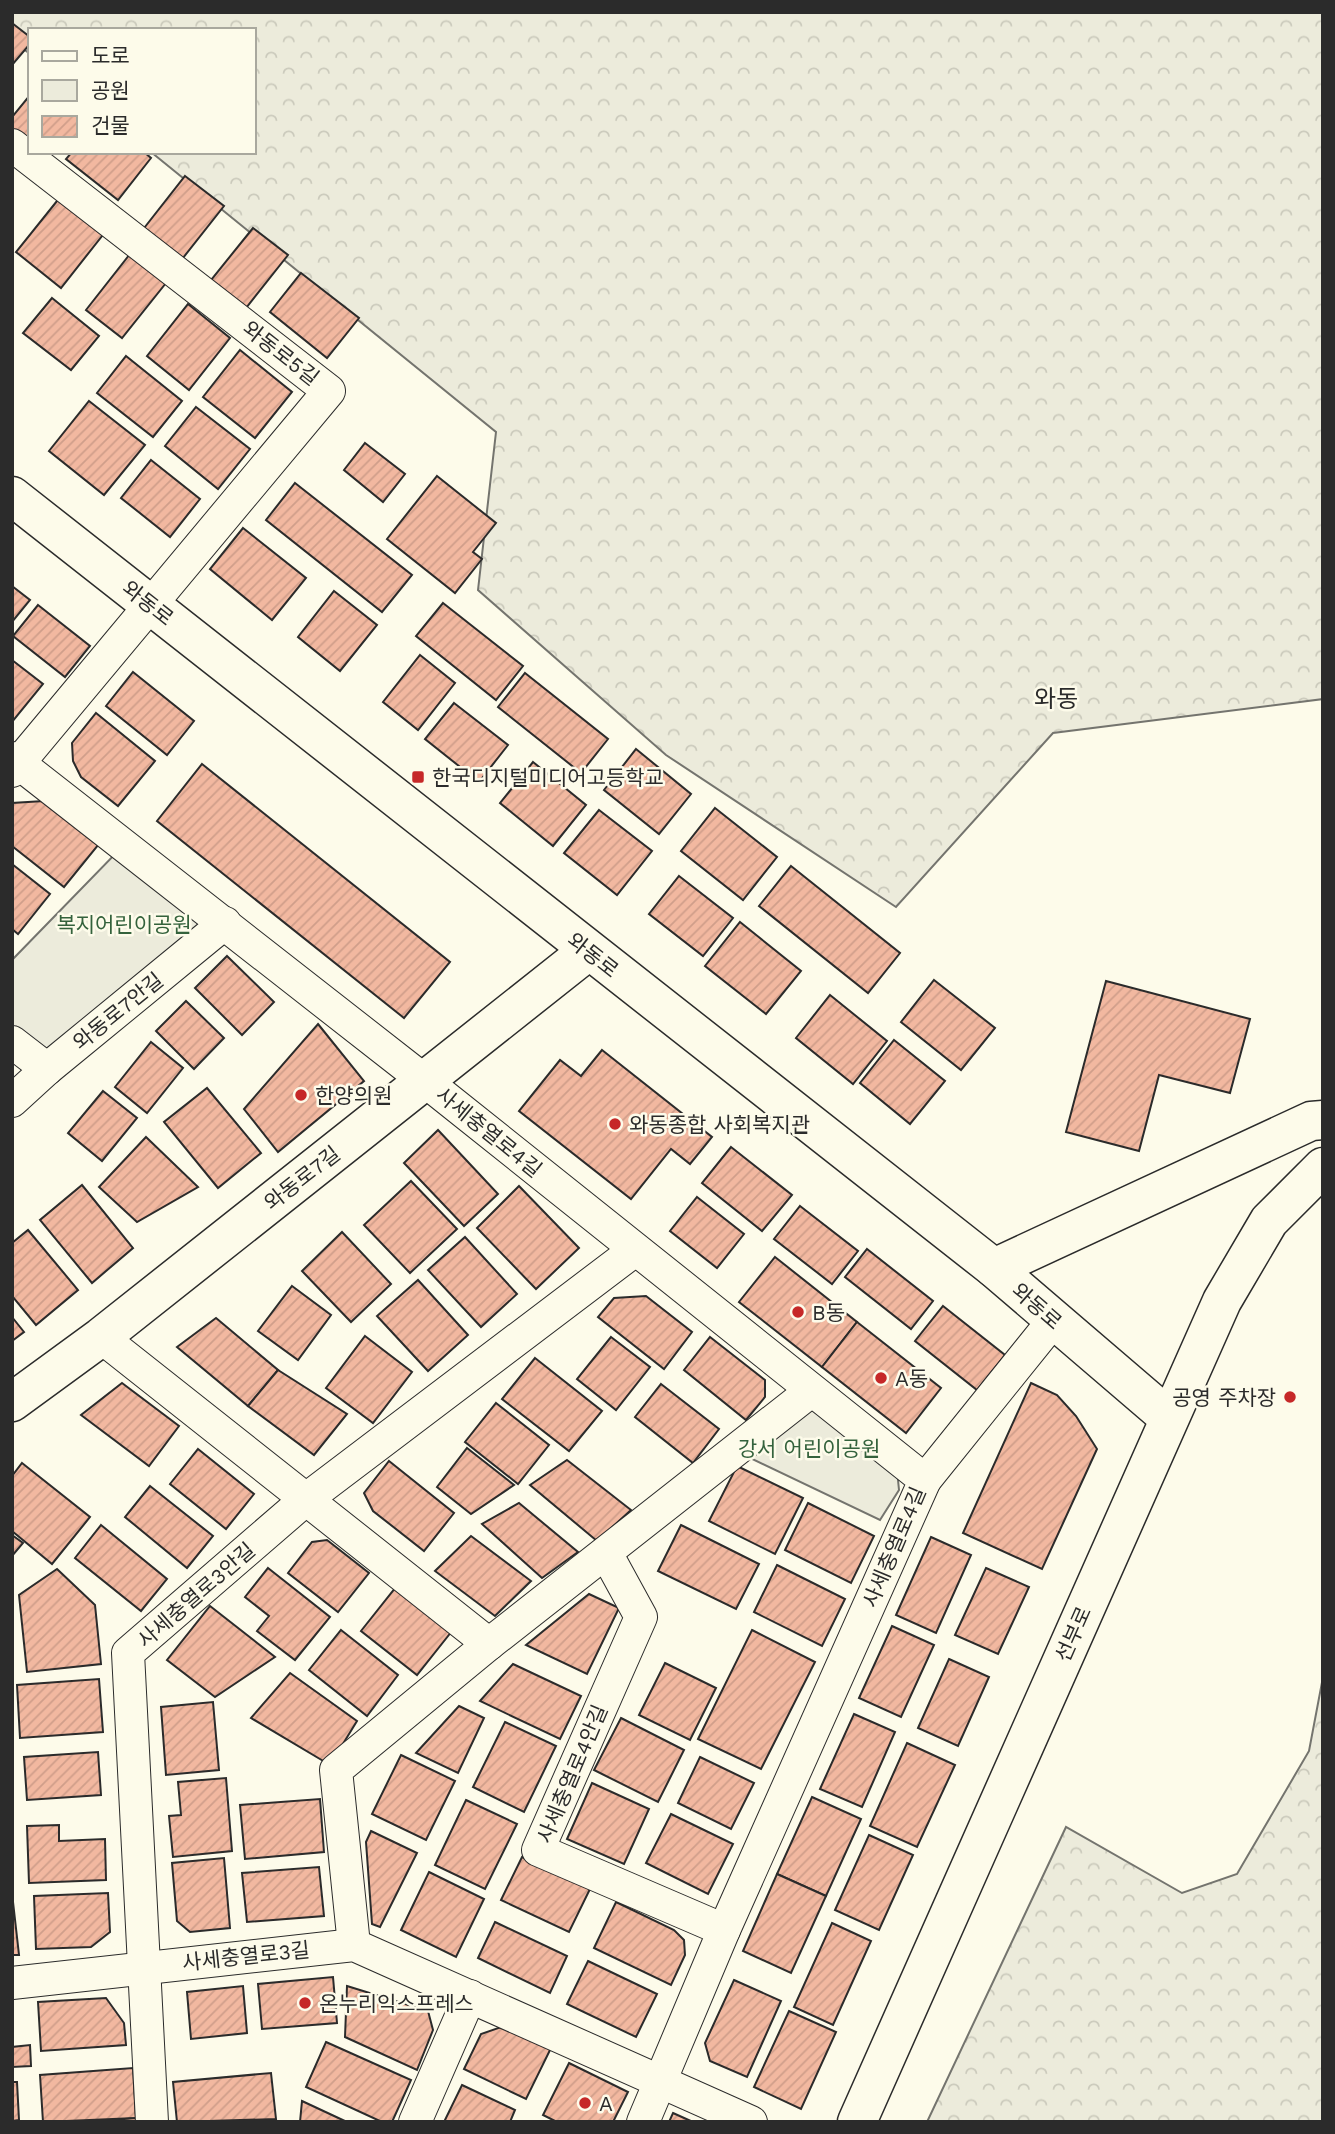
<svg xmlns="http://www.w3.org/2000/svg" width="1335" height="2134" font-family="'Work Sans','Noto Sans KR',sans-serif">
	<style>
		.green { fill: #ecebdb; stroke: #74746e; stroke-width: 2 }
		.forest { fill: url(#forest-crowns); stroke: #74746e; stroke-width: 2 }
		.building { fill: url(#building-hatch); stroke: #2b2b2b; stroke-width: 2 }
		.lines { fill: none; stroke-linecap: round; stroke-linejoin: round }
		.minor-casing { stroke: #2b2b2b; stroke-width: 34 }
		.tertiary-casing { stroke: #2b2b2b; stroke-width: 41 }
		.secondary-casing { stroke: #2b2b2b; stroke-width: 41 }
		.minor { stroke: #fdfbea; stroke-width: 32 }
		.tertiary { stroke: #fdfbea; stroke-width: 38 }
		.secondary { stroke: #fdfbea; stroke-width: 38 }
		.poi-dot { fill: #c62828; stroke: #fdfbea; stroke-width: 2.5 }
		.labels { text-anchor: middle; dominant-baseline: central; stroke-width: 5; stroke-linejoin: round; paint-order: stroke }
		.street-label { font-size: 21px; fill: #2b2b2b; stroke: #fdfbea }
		.poi-label { font-size: 21px; fill: #2b2b2b; stroke: #fdfbea; text-anchor: start }
		.park-label { font-size: 21px; fill: #34623c; stroke: #fdfbea }
		.quarter-label { font-size: 24px; fill: #2b2b2b; stroke: #fdfbea }
	</style>
	<defs>
		<pattern id="forest-crowns" width="20" height="18" patternUnits="userSpaceOnUse" patternTransform="scale(1.75)"><rect width="20" height="18" fill="#ecebdb"/><path d="M2 6a3 3 0 1 1 6 0M12 15a3 3 0 1 1 6 0" fill="none" stroke="#cbcabc"/></pattern>
		<pattern id="building-hatch" width="6" height="6" patternUnits="userSpaceOnUse" patternTransform="scale(1.75)"><rect width="6" height="6" fill="#f2b8a0"/><path d="M-1 1l2-2M0 6l6-6M5 7l2-2" fill="none" stroke="#d09e8a"/></pattern>
	</defs>
	<rect width="100%" height="100%" fill="#fdfbea"/>
	<g class="green">
		<polygon points="118,851 211,920 46,1060 12,1028 12,960"/>
		<polygon points="809,1402 897,1470 899,1490 880,1520 746,1456"/>
	</g>
	<g class="forest">
		<polygon points="12,12 1323,12 1323,699 1053,733 896,907 666,755 478,590 496,432 151,152 254,152 254,30 30,30 30,54 12,40"/>
		<polygon points="1323,1677 1323,2122 927,2122 1066,1827 1182,1893 1237,1874 1309,1751"/>
	</g>
	<g class="building">
		<polygon points="12,23 30,37 30,44 12,65"/>
		<polygon points="30,95 30,143 12,129 12,117"/>
		<polygon points="72,152 144,152 151,158 118,200 66,159"/>
		<polygon points="185,176 224,206 179,263 141,232"/>
		<polygon points="61,196 106,231 61,288 16,252"/>
		<polygon points="253,228 288,255 246,308 211,280"/>
		<polygon points="130,254 166,283 122,338 86,310"/>
		<polygon points="301,273 359,318 327,358 270,312"/>
		<polygon points="52,298 99,336 71,370 23,333"/>
		<polygon points="188,304 230,338 189,390 147,356"/>
		<polygon points="240,350 292,392 255,438 203,397"/>
		<polygon points="126,356 182,401 153,437 97,393"/>
		<polygon points="89,401 145,445 104,495 49,451"/>
		<polygon points="196,407 250,449 218,489 165,446"/>
		<polygon points="365,443 405,474 383,502 344,470"/>
		<polygon points="151,460 200,499 170,537 121,498"/>
		<polygon points="437,476 496,523 473,552 482,559 455,593 387,539"/>
		<polygon points="295,483 412,575 382,612 266,520"/>
		<polygon points="243,528 306,578 272,620 210,569"/>
		<polygon points="12,586 30,600 12,622"/>
		<polygon points="334,591 377,625 340,671 298,637"/>
		<polygon points="443,603 523,666 496,700 416,636"/>
		<polygon points="38,605 90,646 65,677 13,636"/>
		<polygon points="420,655 455,683 418,730 383,702"/>
		<polygon points="12,660 43,684 12,722"/>
		<polygon points="133,672 194,721 167,755 106,706"/>
		<polygon points="525,673 608,739 581,773 498,707"/>
		<polygon points="454,703 508,745 479,782 425,739"/>
		<polygon points="96,713 155,761 118,806 81,777 73,761 72,743"/>
		<polygon points="636,749 691,794 659,834 604,790"/>
		<polygon points="533,762 586,805 553,846 500,803"/>
		<polygon points="202,764 450,962 404,1018 157,821"/>
		<polygon points="44,801 99,844 64,887 12,846 12,803"/>
		<polygon points="715,808 777,857 743,900 681,851"/>
		<polygon points="599,810 652,851 617,895 564,853"/>
		<polygon points="12,864 50,894 18,934 12,929"/>
		<polygon points="791,866 900,953 868,993 759,906"/>
		<polygon points="679,876 733,918 703,956 649,914"/>
		<polygon points="740,922 801,971 766,1014 705,966"/>
		<polygon points="227,956 274,1002 242,1035 195,988"/>
		<polygon points="934,980 995,1028 961,1070 901,1022"/>
		<polygon points="1106,981 1250,1019 1230,1093 1159,1075 1139,1151 1066,1132"/>
		<polygon points="830,995 887,1041 853,1084 796,1038"/>
		<polygon points="186,1001 224,1038 194,1069 156,1031"/>
		<polygon points="318,1024 364,1081 278,1152 244,1109"/>
		<polygon points="894,1040 945,1081 910,1124 860,1083"/>
		<polygon points="151,1042 183,1068 147,1113 115,1087"/>
		<polygon points="602,1050 712,1137 690,1164 671,1149 631,1199 519,1111 560,1060 581,1076"/>
		<polygon points="207,1088 261,1153 218,1188 164,1122"/>
		<polygon points="103,1091 137,1118 102,1161 68,1133"/>
		<polygon points="438,1130 498,1194 464,1226 404,1163"/>
		<polygon points="146,1137 198,1187 137,1222 99,1187"/>
		<polygon points="731,1147 792,1195 762,1231 702,1183"/>
		<polygon points="411,1181 457,1229 410,1273 364,1225"/>
		<polygon points="82,1185 133,1248 92,1283 40,1220"/>
		<polygon points="519,1186 579,1248 536,1289 477,1228"/>
		<polygon points="697,1197 744,1234 717,1268 670,1231"/>
		<polygon points="800,1206 858,1251 832,1284 774,1239"/>
		<polygon points="28,1230 78,1290 36,1325 12,1296 12,1243"/>
		<polygon points="342,1232 391,1284 351,1322 302,1271"/>
		<polygon points="465,1237 517,1294 481,1327 428,1270"/>
		<polygon points="867,1249 933,1301 911,1329 845,1277"/>
		<polygon points="775,1257 857,1322 822,1367 739,1302"/>
		<polygon points="418,1280 468,1335 428,1371 377,1316"/>
		<polygon points="292,1286 331,1315 298,1360 258,1331"/>
		<polygon points="646,1296 692,1332 664,1369 598,1317 614,1298"/>
		<polygon points="943,1306 1005,1355 977,1390 915,1341"/>
		<polygon points="12,1317 24,1332 12,1341"/>
		<polygon points="216,1318 278,1370 248,1406 177,1347"/>
		<polygon points="857,1322 941,1388 906,1433 822,1367"/>
		<polygon points="365,1336 412,1372 373,1423 326,1388"/>
		<polygon points="611,1337 650,1367 616,1410 577,1379"/>
		<polygon points="710,1337 765,1380 765,1397 746,1420 684,1370"/>
		<polygon points="535,1358 602,1411 569,1451 502,1399"/>
		<polygon points="278,1370 347,1414 314,1455 248,1406"/>
		<polygon points="122,1383 179,1426 149,1466 81,1415"/>
		<polygon points="1031,1383 1057,1395 1076,1416 1097,1449 1042,1569 963,1533"/>
		<polygon points="661,1384 719,1429 693,1463 635,1417"/>
		<polygon points="496,1403 549,1445 518,1484 465,1442"/>
		<polygon points="467,1448 514,1485 471,1514 437,1487"/>
		<polygon points="198,1449 254,1494 226,1529 170,1484"/>
		<polygon points="567,1460 631,1510 597,1541 530,1485"/>
		<polygon points="389,1461 454,1513 424,1551 373,1511 364,1493"/>
		<polygon points="22,1463 90,1517 52,1564 12,1531 12,1476"/>
		<polygon points="737,1466 803,1498 775,1554 709,1521"/>
		<polygon points="150,1486 213,1536 187,1568 125,1517"/>
		<polygon points="519,1503 578,1552 542,1578 482,1524"/>
		<polygon points="808,1503 874,1536 851,1583 785,1550"/>
		<polygon points="101,1525 167,1579 141,1611 75,1558"/>
		<polygon points="681,1525 759,1564 736,1609 658,1571"/>
		<polygon points="12,1535 23,1543 12,1556"/>
		<polygon points="471,1536 531,1581 495,1616 435,1571"/>
		<polygon points="931,1537 971,1555 936,1633 896,1615"/>
		<polygon points="327,1540 369,1573 338,1612 288,1573 312,1542"/>
		<polygon points="777,1565 845,1599 822,1646 754,1612"/>
		<polygon points="268,1568 330,1617 295,1660 257,1631 269,1616 245,1597"/>
		<polygon points="986,1568 1029,1587 998,1654 955,1635"/>
		<polygon points="57,1569 95,1605 101,1664 27,1672 19,1595"/>
		<polygon points="396,1587 452,1631 417,1675 361,1631"/>
		<polygon points="589,1594 619,1608 587,1674 526,1645"/>
		<polygon points="210,1606 275,1657 215,1697 167,1660"/>
		<polygon points="892,1626 934,1645 901,1717 859,1698"/>
		<polygon points="341,1630 398,1675 367,1716 309,1670"/>
		<polygon points="752,1630 815,1662 761,1769 698,1739"/>
		<polygon points="949,1659 989,1677 958,1746 918,1728"/>
		<polygon points="665,1663 716,1688 690,1740 639,1715"/>
		<polygon points="513,1664 581,1696 560,1739 480,1701"/>
		<polygon points="290,1673 357,1721 330,1765 251,1718"/>
		<polygon points="99,1679 103,1732 20,1738 17,1685"/>
		<polygon points="213,1702 219,1770 166,1775 161,1707"/>
		<polygon points="459,1706 484,1718 458,1773 416,1753"/>
		<polygon points="854,1714 895,1732 862,1807 820,1789"/>
		<polygon points="621,1718 684,1750 658,1802 594,1770"/>
		<polygon points="505,1722 556,1746 524,1812 473,1787"/>
		<polygon points="907,1743 955,1765 917,1847 870,1826"/>
		<polygon points="98,1752 101,1795 27,1800 24,1757"/>
		<polygon points="401,1755 455,1781 426,1840 372,1814"/>
		<polygon points="700,1757 754,1783 731,1829 678,1803"/>
		<polygon points="226,1778 232,1851 173,1857 169,1816 181,1815 178,1782"/>
		<polygon points="592,1783 649,1809 624,1864 567,1839"/>
		<polygon points="812,1797 861,1819 826,1896 777,1874"/>
		<polygon points="320,1799 324,1852 245,1859 240,1805"/>
		<polygon points="466,1800 517,1824 485,1889 435,1865"/>
		<polygon points="671,1814 733,1844 708,1894 646,1863"/>
		<polygon points="59,1825 59,1841 105,1839 106,1880 29,1883 27,1826"/>
		<polygon points="371,1831 417,1853 380,1927 372,1924 366,1842"/>
		<polygon points="869,1835 913,1855 879,1930 835,1910"/>
		<polygon points="522,1857 590,1889 569,1932 501,1900"/>
		<polygon points="224,1858 230,1928 190,1932 177,1921 172,1863"/>
		<polygon points="319,1867 324,1916 247,1922 242,1873"/>
		<polygon points="429,1872 484,1899 456,1957 401,1930"/>
		<polygon points="777,1874 826,1896 791,1973 743,1951"/>
		<polygon points="12,1893 19,1955 12,1955"/>
		<polygon points="108,1893 110,1932 91,1947 36,1949 34,1896"/>
		<polygon points="616,1902 674,1930 684,1940 685,1955 671,1985 594,1948"/>
		<polygon points="495,1922 567,1956 550,1993 478,1958"/>
		<polygon points="832,1923 871,1941 833,2025 794,2007"/>
		<polygon points="588,1961 657,1994 636,2037 567,2004"/>
		<polygon points="333,1977 337,2023 262,2029 258,1984"/>
		<polygon points="734,1980 781,2001 747,2077 710,2061 705,2043"/>
		<polygon points="243,1986 247,2033 191,2039 187,1992"/>
		<polygon points="347,1986 428,2011 433,2030 417,2070 345,2037"/>
		<polygon points="106,1998 124,2023 126,2045 41,2051 38,2002"/>
		<polygon points="789,2011 836,2032 801,2109 754,2087"/>
		<polygon points="507,2025 552,2046 526,2099 464,2069 481,2034"/>
		<polygon points="326,2042 411,2080 392,2122 382,2122 306,2087"/>
		<polygon points="30,2045 31,2066 12,2067 12,2047"/>
		<polygon points="569,2063 628,2092 613,2122 557,2122 543,2115"/>
		<polygon points="133,2068 136,2118 43,2122 40,2075"/>
		<polygon points="271,2073 276,2119 177,2122 173,2082"/>
		<polygon points="12,2082 17,2082 19,2120 12,2121"/>
		<polygon points="462,2085 515,2110 510,2122 444,2122"/>
		<polygon points="302,2101 347,2122 300,2122"/>
		<polygon points="673,2113 693,2122 669,2122"/>
		<polygon points="136,2118 136,2122 89,2122"/>
	</g>
	<g class="lines">
		<g class="minor-casing">
			<g id="minor">
				<polyline points="12,145 329,391 12,771"/>
				<polyline points="12,758 425,1081 925,1480 724,1930 643,2122"/>
				<polyline points="12,1042 47,1069"/>
				<polyline points="12,1101 47,1069 225,923"/>
				<polyline points="101,1337 489,1644"/>
				<polyline points="925,1480 1053,1321"/>
				<polyline points="606,1553 641,1617 538,1850 724,1930"/>
				<polyline points="354,1945 336,1770 489,1644 811,1391"/>
				<polyline points="12,1983 354,1945 751,2122"/>
				<polyline points="152,2122 128,1653 305,1500 635,1250"/>
				<polyline points="415,2122 470,1996"/>
			</g>
		</g>
		<g class="tertiary-casing">
			<polyline id="tertiary" points="12,1402 101,1337 588,951"/>
		</g>
		<g class="secondary-casing">
			<g id="secondary">
				<polyline points="12,496 994,1268 1169,1418"/>
				<polyline points="994,1268 1311,1121 1323,1120"/>
				<polyline points="857,2122 1222,1301 1269,1221 1323,1167"/>
			</g>
		</g>
		<use href="#minor" class="minor"/>
		<use href="#tertiary" class="tertiary"/>
		<use href="#secondary" class="secondary"/>
	</g>
	<g class="poi-dot">
		<rect x="411" y="770" width="14" height="14" rx="3.5"/>
		<circle cx="301" cy="1095" r="7"/>
		<circle cx="615" cy="1124" r="7"/>
		<circle cx="798" cy="1312" r="7"/>
		<circle cx="881" cy="1378" r="7"/>
		<circle cx="1290" cy="1397" r="7"/>
		<circle cx="305" cy="2003" r="7"/>
		<circle cx="585" cy="2103" r="7"/>
	</g>
	<g class="labels">
		<g class="street-label">
			<text transform="translate(281 353) rotate(38)">와동로5길</text>
			<text transform="translate(148 603) rotate(38)">와동로</text>
			<text transform="translate(593 955) rotate(38)">와동로</text>
			<text transform="translate(118 1011) rotate(-39)">와동로7안길</text>
			<text transform="translate(489 1132) rotate(39)">사세충열로4길</text>
			<text transform="translate(302 1178) rotate(-38)">와동로7길</text>
			<text transform="translate(1037 1306) rotate(41)">와동로</text>
			<text transform="translate(894 1547) rotate(-67)">사세충열로4길</text>
			<text transform="translate(196 1595) rotate(-41)">사세충열로3안길</text>
			<text transform="translate(1073 1634) rotate(-66)">선부로</text>
			<text transform="translate(572 1774) rotate(-67)">사세충열로4안길</text>
			<text transform="translate(246 1956) rotate(-6)">사세충열로3길</text>
		</g>
		<g class="poi-label">
			<text x="432" y="777">한국디지털미디어고등학교</text>
			<text x="315" y="1095">한양의원</text>
			<text x="629" y="1124">와동종합 사회복지관</text>
			<text x="812" y="1312">B동</text>
			<text x="895" y="1378">A동</text>
			<text x="1276" y="1397" text-anchor="end">공영 주차장</text>
			<text x="319" y="2003">온누리익스프레스</text>
			<text x="599" y="2103">A</text>
		</g>
		<g class="park-label">
			<text x="124" y="924">복지어린이공원</text>
			<text x="809" y="1448">강서 어린이공원</text>
		</g>
		<g class="quarter-label">
			<text x="1056" y="699">와동</text>
		</g>
	</g>
	<rect width="1335" height="2134" fill="none" stroke="#2b2b2b" stroke-width="28"/>
	<rect x="28" y="28" width="228" height="126" fill="#fdfbea" stroke="#a9a89e" stroke-width="2"/>
	<rect x="42" y="51" width="35" height="10" fill="#fdfbea" stroke="#a9a89e" stroke-width="2"/>
	<text x="91" y="63" font-size="21" fill="#2b2b2b">도로</text>
	<rect x="42" y="80" width="35" height="21" fill="#ecebdb" stroke="#a9a89e" stroke-width="2"/>
	<text x="91" y="98" font-size="21" fill="#2b2b2b">공원</text>
	<rect x="42" y="116" width="35" height="21" fill="url(#building-hatch)" stroke="#a9a89e" stroke-width="2"/>
	<text x="91" y="133" font-size="21" fill="#2b2b2b">건물</text>
</svg>
